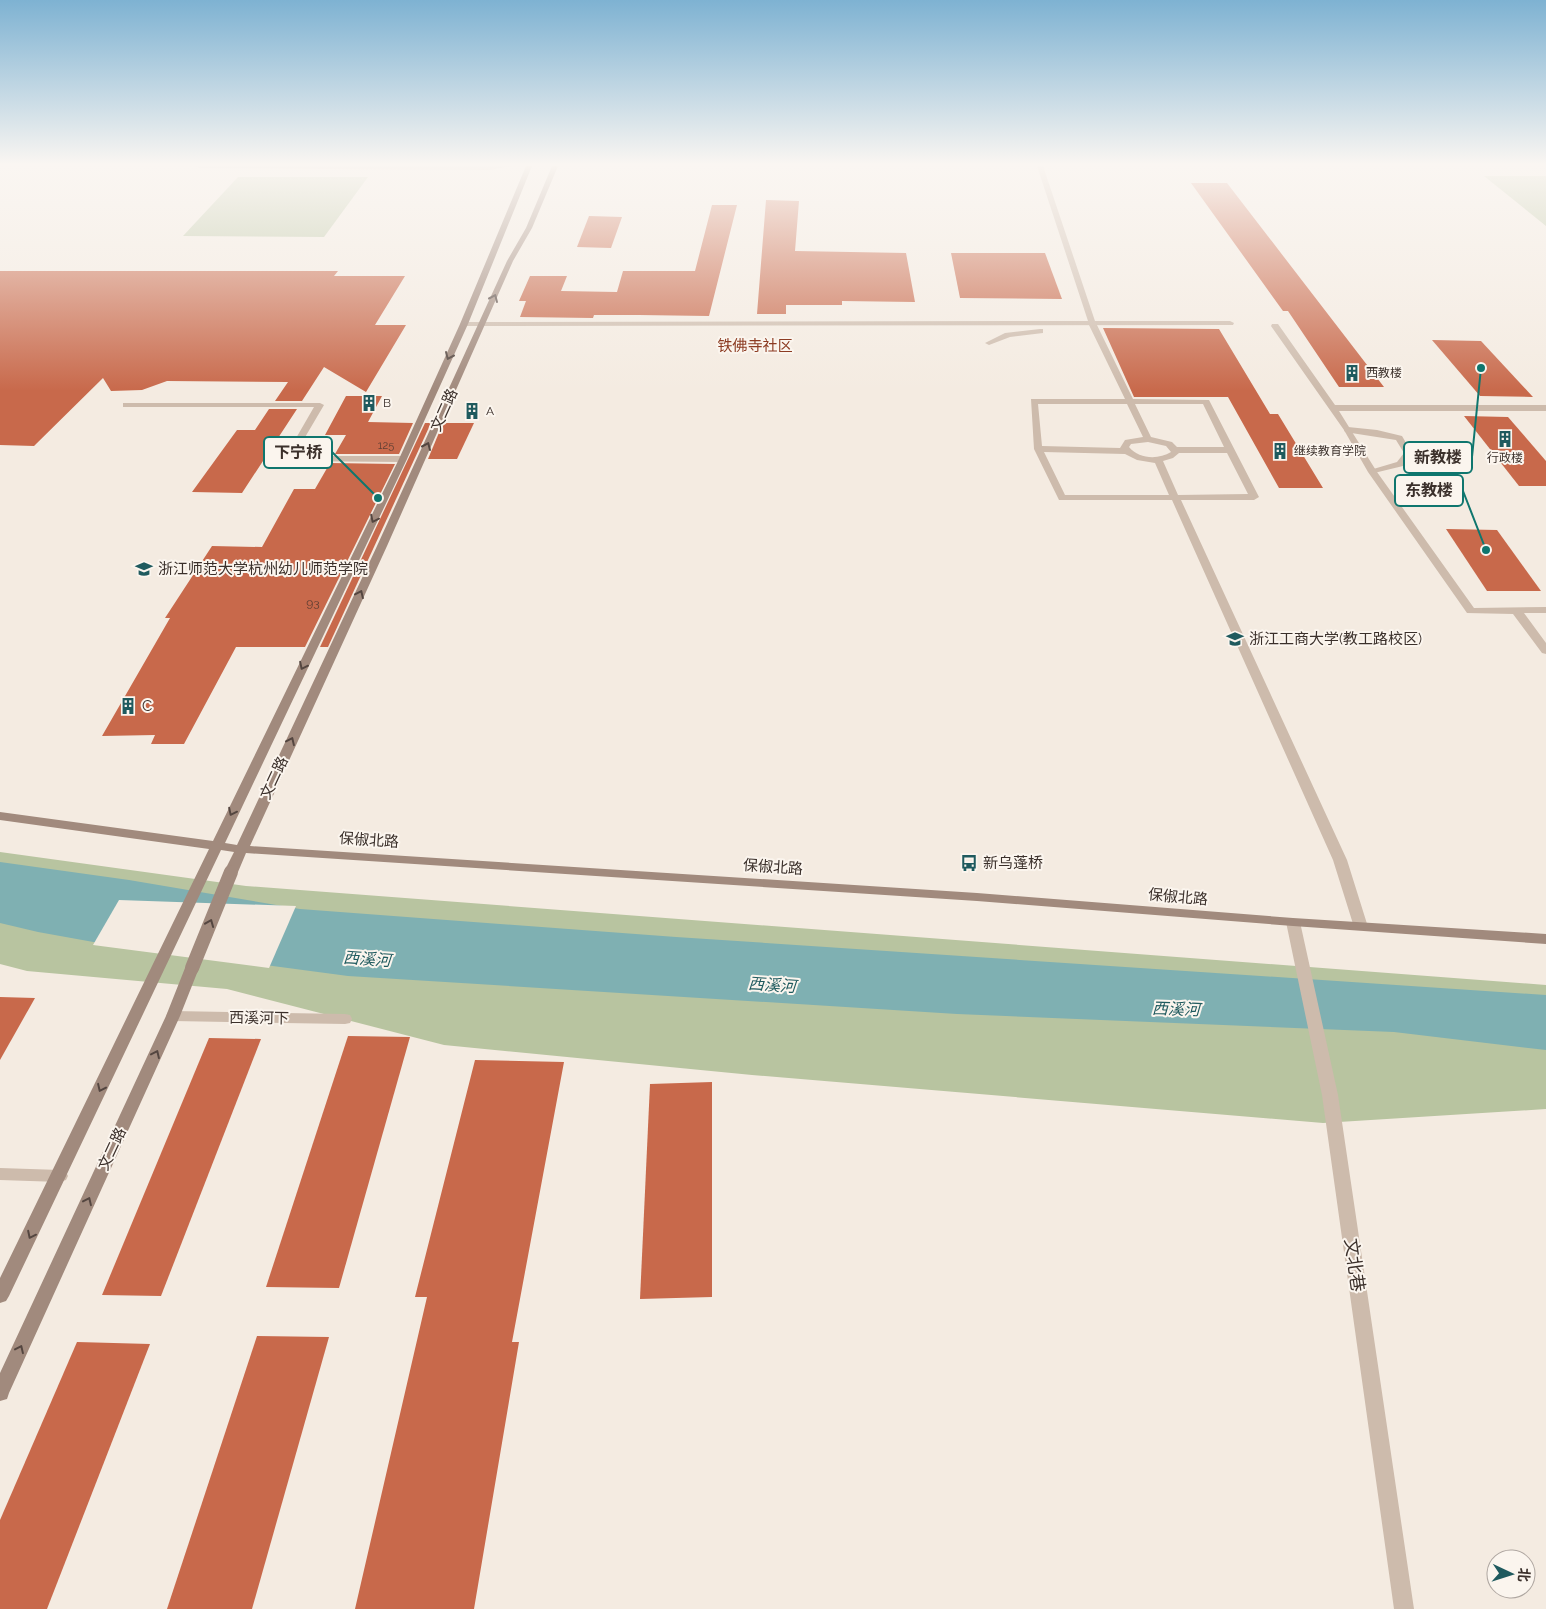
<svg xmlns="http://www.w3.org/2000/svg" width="1546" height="1609" font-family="Raleway,'Noto Sans SC',sans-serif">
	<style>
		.green { fill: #b8c4a0 }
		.water { fill: #7fb0b2 }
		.pier { fill: #f4ebe1 }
		.building { fill: #c8694b }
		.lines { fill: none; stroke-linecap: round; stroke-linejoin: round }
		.service { fill: #cdbbac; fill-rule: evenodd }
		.minor { fill: #cdbbac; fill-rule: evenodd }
		.tertiary { fill: #cdbbac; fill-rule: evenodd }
		.secondary { fill: #a18a7d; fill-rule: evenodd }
		.secondary-bridge { stroke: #a18a7d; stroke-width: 14 }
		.oneway { stroke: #544640 }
		.labels { text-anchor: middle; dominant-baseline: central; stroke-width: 4; stroke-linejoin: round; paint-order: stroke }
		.far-number-label { font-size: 11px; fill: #5e3e33 }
		.far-poi-label { font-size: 12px; fill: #3b302b; stroke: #fbf5ee; text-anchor: start }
		.number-label { font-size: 12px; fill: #5e3e33 }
		.far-quarter-label { font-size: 15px; fill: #8c3b22; stroke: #fbf5ee }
		.street-label { font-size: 15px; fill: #3b302b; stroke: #fbf5ee }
		.poi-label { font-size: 15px; fill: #3b302b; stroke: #fbf5ee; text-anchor: start }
		.water-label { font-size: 16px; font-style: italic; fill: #1f5a5e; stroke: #fbf5ee }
		.near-street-label { font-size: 18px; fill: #3b302b; stroke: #fbf5ee }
		.leader { fill: none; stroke: #0f766e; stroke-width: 2 }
		.callout-dot { fill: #0f766e; stroke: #fbf5ee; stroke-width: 2 }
		.callout { fill: #fbf5ee; stroke: #0f766e; stroke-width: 2 }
		.callout-label { font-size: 16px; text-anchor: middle; font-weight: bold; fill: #3b302b }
	</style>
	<rect width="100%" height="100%" fill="#f4ebe1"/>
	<g class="green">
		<polygon points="1484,176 1546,176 1546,226"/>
		<polygon points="238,177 368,177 324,237 183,236"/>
		<polygon points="0,852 246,886 1546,985 1546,1109 1323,1123 752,1075 444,1045 227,989 27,971 0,964"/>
	</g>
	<polygon class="water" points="0,862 129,880 300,909 676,937 1546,995 1546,1050 1394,1032 957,1014 348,976 99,943 38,932 0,923"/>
	<polygon class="pier" points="119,900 296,906 269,968 93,945"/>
	<g class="building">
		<polygon points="1191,183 1227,183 1384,387 1339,387 1288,311 1283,311"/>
		<polygon points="766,200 799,201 795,251 906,253 915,302 842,301 842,305 786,305 786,314 757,314"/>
		<polygon points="712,205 737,205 709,316 639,315 594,315 593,318 520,317 526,301 519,301 530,276 567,276 561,291 617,292 623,271 695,271"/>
		<polygon points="589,216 622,217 611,248 577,247"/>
		<polygon points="951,253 1045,253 1062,299 960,298"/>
		<polygon points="0,271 338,271 334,276 405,276 375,325 406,325 366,392 324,367 302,401 275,401 288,382 167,381 142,390 111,391 103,378 34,446 0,445"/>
		<polygon points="1103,328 1219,329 1270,414 1278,414 1323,488 1279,488 1228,397 1134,397"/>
		<polygon points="1432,340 1481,341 1533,397 1480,396"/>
		<polygon points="346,396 382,396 368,422 413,423 399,454 335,454 346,435 325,435"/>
		<polygon points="269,409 297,409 242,493 192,492 237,430 255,430"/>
		<polygon points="1464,416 1508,417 1546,461 1546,486 1519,486"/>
		<polygon points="425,423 431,423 328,647 320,647"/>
		<polygon points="443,423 474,423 457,459 428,459"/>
		<polygon points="330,463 395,464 305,647 236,647 184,744 151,744 155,735 102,736 170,618 165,618 212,546 262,547 294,489 315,489"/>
		<polygon points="1446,529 1497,530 1541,591 1487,591"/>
		<polygon points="0,997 35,998 0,1060"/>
		<polygon points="348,1036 410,1037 339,1288 266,1287"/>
		<polygon points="209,1038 261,1039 161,1296 102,1295"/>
		<polygon points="475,1060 564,1062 512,1342 519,1342 474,1609 355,1609 427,1297 415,1297"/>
		<polygon points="712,1082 712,1297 640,1299 650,1084"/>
		<polygon points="257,1336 329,1337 252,1609 167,1609"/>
		<polygon points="77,1342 150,1344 47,1609 0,1609 0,1520"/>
	</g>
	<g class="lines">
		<g class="service">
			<polygon points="196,166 511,166 490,170 199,168"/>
			<path d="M1089,321L1096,323L1133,399L1209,400L1259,497L1254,500H1181L1347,860L1368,927L1366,930H1356L1354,927L1333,860L1172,500H1059L1034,449L1031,399H1125L1088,323ZM1038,404H1127L1143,437L1125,440L1120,448L1042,446ZM1135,404H1203L1224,447H1177L1172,442L1151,437ZM1148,442L1166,446L1171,452C1158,460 1139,459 1129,447L1131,444ZM1044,452L1125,454L1137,460L1155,463L1169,495H1065ZM1179,453H1227L1248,494L1178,495L1163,461L1173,458Z"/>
			<polygon points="123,403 320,403 324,405 294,456 403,456 407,459 403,462 285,461 284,459 314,407 123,407"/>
			<polygon points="1348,427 1377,430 1402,436 1412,453 1403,466 1370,474 1370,470 1397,462 1404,453 1396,440 1345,432 1344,430"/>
		</g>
		<g class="minor">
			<polygon points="1037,166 1043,166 1095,321 1230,321 1234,323 1233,325 464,326 460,324 464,322 1088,321"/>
			<polygon points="1272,324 1278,324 1335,405 1546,405 1546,411 1339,411 1377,472 1474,608 1546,607 1546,613 1524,613 1546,643 1546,654 1542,653 1513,614 1467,613 1368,472 1344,430 1271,326"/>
			<polygon points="1040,329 1043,329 1043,333 1010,337 989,345 985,343 1005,333"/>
			<polygon points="1293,918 1300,922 1338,1095 1414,1609 1394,1609 1322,1095 1286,922"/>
			<polygon points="0,1168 60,1170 66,1172 68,1176 66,1180 60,1182 0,1180"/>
		</g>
		<polygon class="tertiary" points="173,1011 345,1014 350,1015 352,1019 350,1023 345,1024 173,1021 168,1020 166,1016 168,1012"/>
		<g class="secondary">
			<polygon points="526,166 532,166 468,324 407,459 225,843 237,845 377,546 507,261 526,228 552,166 558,166 532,228 513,261 387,546 250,846 977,893 1293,918 1546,934 1546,944 1293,926 977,901 246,853 238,872 231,876 224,872 234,852 221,850 9,1296 6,1301 0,1303 0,1278 209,849 0,820 0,812 213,841 399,459 460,324"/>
			<polygon points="192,963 197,965 199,968 180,1016 9,1393 7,1399 0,1401 0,1373 166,1016 185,968 187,965"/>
		</g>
		<polyline class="secondary-bridge" points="192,968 231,872"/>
	</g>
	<defs><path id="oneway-chevron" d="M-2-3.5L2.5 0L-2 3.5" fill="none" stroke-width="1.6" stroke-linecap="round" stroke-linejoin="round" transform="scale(1.25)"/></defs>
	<g class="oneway">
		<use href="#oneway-chevron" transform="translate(494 298) rotate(-66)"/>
		<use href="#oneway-chevron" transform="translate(449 356) rotate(114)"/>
		<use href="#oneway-chevron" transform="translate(427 446) rotate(-66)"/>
		<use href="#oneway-chevron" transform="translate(374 519) rotate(116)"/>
		<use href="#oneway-chevron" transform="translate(360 594) rotate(-65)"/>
		<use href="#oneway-chevron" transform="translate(303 666) rotate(116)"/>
		<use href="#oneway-chevron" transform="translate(291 741) rotate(-65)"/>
		<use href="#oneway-chevron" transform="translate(232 812) rotate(116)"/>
		<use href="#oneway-chevron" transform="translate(210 923) rotate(-68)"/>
		<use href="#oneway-chevron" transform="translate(156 1054) rotate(-65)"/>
		<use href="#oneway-chevron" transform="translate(101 1088) rotate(115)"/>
		<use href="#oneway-chevron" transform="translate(88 1201) rotate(-65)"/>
		<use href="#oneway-chevron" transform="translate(31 1235) rotate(116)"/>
		<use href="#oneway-chevron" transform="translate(20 1349) rotate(-65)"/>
	</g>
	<linearGradient id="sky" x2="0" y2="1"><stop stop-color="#7eb2d2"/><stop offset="0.42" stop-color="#faf6f2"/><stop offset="1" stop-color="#faf6f2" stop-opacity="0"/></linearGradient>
	<rect width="1546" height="391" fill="url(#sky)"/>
	<defs>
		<g id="building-bare" transform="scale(1.35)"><path d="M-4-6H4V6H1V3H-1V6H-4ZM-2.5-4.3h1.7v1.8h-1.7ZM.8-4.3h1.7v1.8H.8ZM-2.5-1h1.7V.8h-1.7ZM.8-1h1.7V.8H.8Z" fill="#1f5a5e" stroke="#fbf5ee" stroke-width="2.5" paint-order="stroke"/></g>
		<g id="university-bare" transform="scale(1.35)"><path d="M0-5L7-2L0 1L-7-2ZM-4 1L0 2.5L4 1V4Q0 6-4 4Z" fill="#1f5a5e" stroke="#fbf5ee" stroke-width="2.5" paint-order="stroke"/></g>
		<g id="bus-bare" transform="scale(1.35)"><path d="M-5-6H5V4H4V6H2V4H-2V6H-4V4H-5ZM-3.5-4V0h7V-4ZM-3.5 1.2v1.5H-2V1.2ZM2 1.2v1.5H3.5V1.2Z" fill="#1f5a5e" stroke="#fbf5ee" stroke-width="2.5" paint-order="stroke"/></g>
	</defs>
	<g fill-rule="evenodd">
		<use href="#building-bare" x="1352" y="373"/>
		<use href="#building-bare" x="369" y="403"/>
		<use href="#building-bare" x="472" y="411"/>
		<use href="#building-bare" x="1505" y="439"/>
		<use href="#building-bare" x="1280" y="451"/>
		<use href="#university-bare" x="144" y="569"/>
		<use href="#university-bare" x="1235" y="639"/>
		<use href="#building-bare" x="128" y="706"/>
		<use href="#bus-bare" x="969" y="863"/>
	</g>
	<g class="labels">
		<g class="far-number-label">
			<text x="386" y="445">125</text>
		</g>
		<g class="far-poi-label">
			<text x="1366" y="373">西教楼</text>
			<text x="383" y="403">B</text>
			<text x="486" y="411">A</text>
			<text x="1294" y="451">继续教育学院</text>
			<text x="1505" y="458" text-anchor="middle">行政楼</text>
		</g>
		<g class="number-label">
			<text x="313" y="603">93</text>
		</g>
		<g class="far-quarter-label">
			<text x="755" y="346">铁佛寺社区</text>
		</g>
		<g class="street-label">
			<text transform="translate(444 410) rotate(-66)">文二路</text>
			<text transform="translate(274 778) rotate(-65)">文二路</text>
			<text transform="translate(369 840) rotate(4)">保俶北路</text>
			<text transform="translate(773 867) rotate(4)">保俶北路</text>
			<text transform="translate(1178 897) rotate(5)">保俶北路</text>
			<text transform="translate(259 1018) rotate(1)">西溪河下</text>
			<text transform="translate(112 1149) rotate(-65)">文二路</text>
		</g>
		<g class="poi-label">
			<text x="158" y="569">浙江师范大学杭州幼儿师范学院</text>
			<text x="1249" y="639">浙江工商大学(教工路校区)</text>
			<text x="142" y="706">C</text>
			<text x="983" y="863">新乌蓬桥</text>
		</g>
		<g class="water-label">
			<text transform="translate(367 959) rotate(4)">西溪河</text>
			<text transform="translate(772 985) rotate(4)">西溪河</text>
			<text transform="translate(1176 1009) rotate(2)">西溪河</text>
		</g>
		<g class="near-street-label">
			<text transform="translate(1355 1265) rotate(82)">文北巷</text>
		</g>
	</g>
	<path class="leader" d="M378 498L332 452M1481 368L1472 457M1486 550L1463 491"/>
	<g class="callout-dot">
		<circle cx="378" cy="498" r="5"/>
		<circle cx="1481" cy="368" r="5"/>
		<circle cx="1486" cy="550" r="5"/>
	</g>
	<g class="callout">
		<rect x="264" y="437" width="68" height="31" rx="5"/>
		<rect x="1404" y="442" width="68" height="31" rx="5"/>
		<rect x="1395" y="475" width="68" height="31" rx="5"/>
	</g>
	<g class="callout-label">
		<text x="298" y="458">下宁桥</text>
		<text x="1438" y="463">新教楼</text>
		<text x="1429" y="496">东教楼</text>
	</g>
	<g transform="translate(1511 1574) rotate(94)"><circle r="24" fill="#fbf5ee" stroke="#aea6a0"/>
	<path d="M0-4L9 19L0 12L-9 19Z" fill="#1f5a5e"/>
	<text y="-8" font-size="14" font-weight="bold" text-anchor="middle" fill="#3b302b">北</text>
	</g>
</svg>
